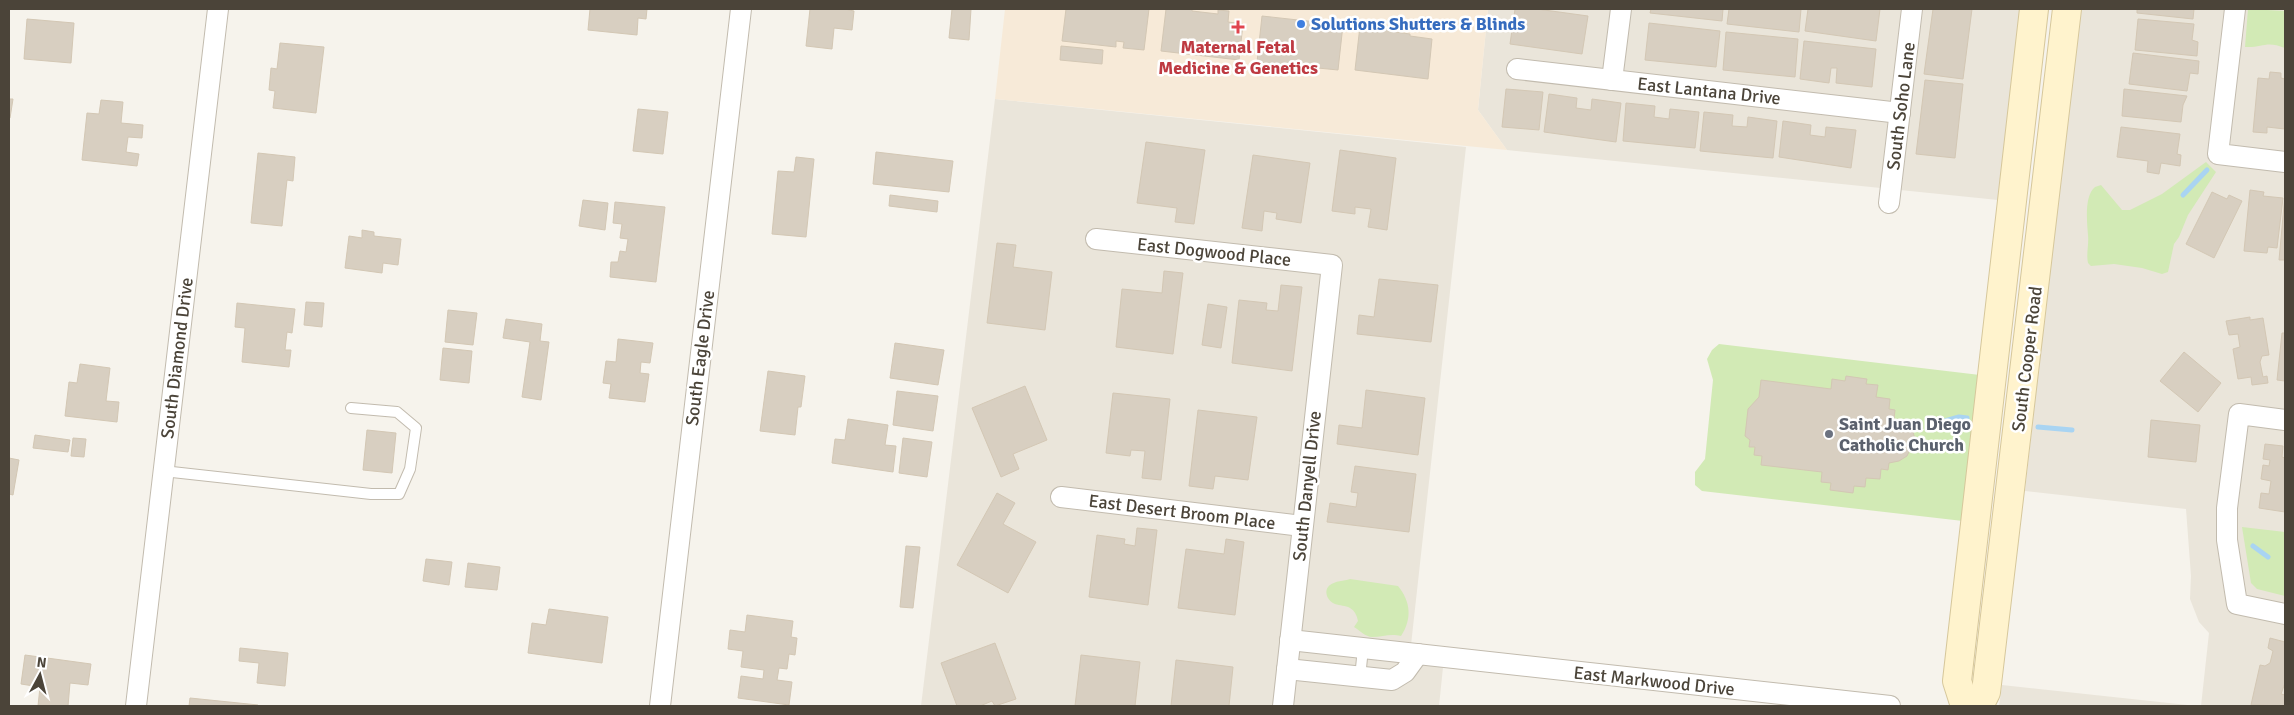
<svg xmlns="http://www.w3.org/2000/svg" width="2294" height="715" font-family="Signika,sans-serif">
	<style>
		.residential { fill: #eae5da }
		.commercial { fill: #f7ead8 }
		.green { fill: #d2eab5 }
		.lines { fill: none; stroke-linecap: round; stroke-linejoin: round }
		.stream { stroke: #a9d4f2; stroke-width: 5 }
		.building { fill: #d8cfc1; stroke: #d3c7b4 }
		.lane-casing { stroke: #c2bbae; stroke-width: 12 }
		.street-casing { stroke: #c2bbae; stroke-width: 22 }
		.secondary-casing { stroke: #d6c79b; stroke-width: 30 }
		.lane { stroke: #fff; stroke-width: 10 }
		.street { stroke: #fff; stroke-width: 20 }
		.secondary { stroke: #fff3cd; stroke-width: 28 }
		.shop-dot { fill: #3f7fe0; stroke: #fff; stroke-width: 2 }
		.health-dot { fill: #e0444e; stroke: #fff; stroke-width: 2 }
		.worship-dot { fill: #6b7280; stroke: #fff; stroke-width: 2 }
		.labels { text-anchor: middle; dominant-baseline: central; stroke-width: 5; stroke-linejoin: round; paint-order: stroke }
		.shop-label { font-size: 18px; font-weight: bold; fill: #366cbe; stroke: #fff; text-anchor: start }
		.health-label { font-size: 18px; font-weight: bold; fill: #be3a42; stroke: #fff }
		.street-label { font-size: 18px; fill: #4b4439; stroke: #fff }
		.worship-label { font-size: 18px; font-weight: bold; fill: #5b616d; stroke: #fff; text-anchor: start }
	</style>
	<rect width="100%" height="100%" fill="#f6f3ec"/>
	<g class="residential">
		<polygon points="1488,9 2022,9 1998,200 1507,150 1478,110"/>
		<polygon points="2079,9 2285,9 2285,706 2201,706 2209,633 2199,622 2190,599 2191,576 2186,509 2025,491"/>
		<polygon points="995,99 1466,147 1411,645 1445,648 1439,706 921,706"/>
		<polygon points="2002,685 2169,703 2197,706 1999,706"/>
	</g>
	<polygon class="commercial" points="1005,9 1488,9 1478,110 1507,150 995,99"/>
	<g class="green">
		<path d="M2248,9L2285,11V48C2266,40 2263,48 2245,47Z"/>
		<path d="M2206,162L2216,172L2188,215L2179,237L2174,244L2168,272L2162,274L2142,268L2114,264L2091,266L2088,263C2086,254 2089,245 2088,235C2087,222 2084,196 2095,187L2101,185L2122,210H2130L2162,194Z"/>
		<polygon points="1719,344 1980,375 1963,521 1702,491 1695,485 1695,472 1705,459 1713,380 1707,359 1712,350"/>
		<polygon points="2242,527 2285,532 2285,596 2257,589 2251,583"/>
		<path d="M1350,579L1398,586C1411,602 1412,619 1401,636C1390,633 1383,637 1372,637C1366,637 1359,630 1354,627L1358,621C1357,616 1355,611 1350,608C1345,605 1340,606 1335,604C1327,601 1323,590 1330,585C1335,581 1344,581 1350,579Z"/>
	</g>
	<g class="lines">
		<g class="stream">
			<polyline points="2183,195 2207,170"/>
			<polyline points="1934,424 1959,417 1967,418"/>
			<polyline points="2038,427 2072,430"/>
			<polyline points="2253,546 2268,557"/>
		</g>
	</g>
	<g class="building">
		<polygon points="590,9 647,9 646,19 638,18 637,35 588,30"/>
		<polygon points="810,9 845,9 854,11 852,30 834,28 832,49 806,46"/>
		<polygon points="952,9 971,9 969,40 949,38"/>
		<polygon points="1066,9 1149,9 1144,50 1123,48 1124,42 1116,41 1116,47 1062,41"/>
		<polygon points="1166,9 1192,9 1192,11 1218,14 1218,10 1229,11 1228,22 1243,24 1239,60 1161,51"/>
		<polygon points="1515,9 1537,9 1588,16 1582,54 1510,44"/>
		<polygon points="1651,9 1723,9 1722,21 1650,13"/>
		<polygon points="1729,9 1801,9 1799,32 1727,24"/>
		<polygon points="1808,9 1880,9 1876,41 1805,31"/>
		<polygon points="1933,9 1972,9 1963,79 1924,74"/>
		<polygon points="2137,9 2194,9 2193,19 2137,13"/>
		<polygon points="1262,16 1343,25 1338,70 1257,62"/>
		<polygon points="27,19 74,23 71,63 24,59"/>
		<polygon points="2138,19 2194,24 2192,40 2198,42 2197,56 2135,50"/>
		<polygon points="1649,23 1720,31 1716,67 1645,60"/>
		<polygon points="1360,26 1388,29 1388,31 1410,34 1410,36 1432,39 1428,79 1355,70"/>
		<polygon points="1726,32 1798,39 1795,77 1723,70"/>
		<polygon points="1804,41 1876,49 1872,87 1836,83 1837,68 1831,68 1829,83 1800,79"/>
		<polygon points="280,43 324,47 316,113 273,108 275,91 269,90 271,68 277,69"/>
		<polygon points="1061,46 1103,50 1102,64 1060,60"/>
		<polygon points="2133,53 2199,61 2198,74 2190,73 2187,91 2129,84"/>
		<polygon points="2270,72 2281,73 2281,78 2285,79 2285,129 2267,127 2267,133 2253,132 2258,78 2269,79"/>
		<polygon points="1925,80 1963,84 1955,158 1916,154"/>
		<polygon points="1506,89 1543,92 1539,130 1502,127"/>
		<polygon points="2124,89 2187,96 2183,105 2181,122 2122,116"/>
		<polygon points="1549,94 1577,98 1576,108 1591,110 1592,99 1621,103 1616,142 1544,132"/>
		<polygon points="9,99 13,99 10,118 9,118"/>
		<polygon points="101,100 123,102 121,123 143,125 142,138 128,137 126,152 139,154 137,166 82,160 87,113 99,114"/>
		<polygon points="1626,103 1655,106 1654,117 1669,119 1670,109 1699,112 1695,148 1623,141"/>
		<polygon points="638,109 668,112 663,154 633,151"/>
		<polygon points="1704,112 1733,115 1732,126 1747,127 1748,117 1777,121 1773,158 1700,151"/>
		<polygon points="1783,121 1811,125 1810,135 1825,137 1826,127 1856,130 1851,168 1779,157"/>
		<polygon points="2121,127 2180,134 2177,154 2181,155 2180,166 2161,163 2159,174 2147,172 2148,161 2117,157"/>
		<polygon points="1146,142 1205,150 1194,224 1175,222 1177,208 1137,203"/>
		<polygon points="1340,150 1396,158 1387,230 1368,227 1371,209 1355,207 1355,214 1332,211"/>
		<polygon points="876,152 953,161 949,192 873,184"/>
		<polygon points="258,153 295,157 293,181 287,180 282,226 251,223"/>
		<polygon points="1253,155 1310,163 1301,223 1276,219 1277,213 1264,211 1262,231 1242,228"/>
		<polygon points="796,157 814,159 806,237 772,234 778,171 794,172"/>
		<polygon points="2250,190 2264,192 2263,196 2283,198 2277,248 2268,247 2267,253 2244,251"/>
		<polygon points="2212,192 2227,199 2229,195 2242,201 2214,258 2186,244"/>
		<polygon points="890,195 938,201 937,212 889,206"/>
		<polygon points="2285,195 2285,260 2279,260"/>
		<polygon points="583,200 608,203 605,230 579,226"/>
		<polygon points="615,202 665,207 656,282 610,277 611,262 618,262 620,251 626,252 628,239 620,238 622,224 613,223"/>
		<polygon points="362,230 374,232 374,236 401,239 398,265 383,263 382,273 345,268 349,236 362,238"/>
		<polygon points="997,243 1016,245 1013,267 1052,272 1045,330 987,323"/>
		<polygon points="1164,271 1183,273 1173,354 1116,347 1122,289 1162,293"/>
		<polygon points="1379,279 1438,285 1431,342 1357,334 1359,315 1374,317"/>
		<polygon points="1281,285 1302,287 1292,371 1232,363 1239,300 1267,303 1266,310 1278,311"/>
		<polygon points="306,302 324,303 322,327 304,325"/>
		<polygon points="237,303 295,309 292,333 287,332 285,350 291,350 289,367 242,362 245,328 235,327"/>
		<polygon points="1208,304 1227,307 1221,348 1202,345"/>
		<polygon points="448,310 477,313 473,345 445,342"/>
		<polygon points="2250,317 2250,320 2263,318 2269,355 2262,356 2260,362 2263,377 2267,376 2268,383 2252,385 2251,377 2238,379 2233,349 2240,347 2238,334 2229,335 2226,321"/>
		<polygon points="506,319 542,324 540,341 549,342 541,400 522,397 530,342 503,338"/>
		<polygon points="2282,333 2285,333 2285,381 2277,380"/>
		<polygon points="618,339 653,343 650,363 641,362 640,373 649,374 645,402 609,398 611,384 603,383 606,361 616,362"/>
		<polygon points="895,343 944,350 938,385 890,378"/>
		<polygon points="443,348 472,351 469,383 440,380"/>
		<polygon points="2184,352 2221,383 2198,412 2160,381"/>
		<polygon points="80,364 110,368 106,401 119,402 117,422 65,416 69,382 77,383"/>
		<polygon points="768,371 805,376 801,407 798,407 795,435 760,431"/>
		<polygon points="1846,376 1867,379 1866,384 1878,385 1876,397 1890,399 1889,409 1895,410 1894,419 1902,420 1908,424 1913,432 1915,439 1907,456 1899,461 1889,463 1888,470 1881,469 1880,479 1866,478 1865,487 1854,486 1853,493 1830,490 1831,483 1821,482 1822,472 1761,465 1762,456 1754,455 1755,447 1749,447 1750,440 1745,436 1748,409 1759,397 1761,380 1831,389 1832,379 1845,381"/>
		<polygon points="1025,386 1047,440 1013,454 1019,469 1001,477 972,408"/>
		<polygon points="1366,390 1425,398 1418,455 1337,444 1339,425 1362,428"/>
		<polygon points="897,391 938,396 933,431 893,425"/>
		<polygon points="1113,393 1170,399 1161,480 1142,478 1145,451 1131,450 1130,456 1106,453"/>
		<polygon points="1198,410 1257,417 1248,480 1215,476 1213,489 1189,486"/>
		<polygon points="848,419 888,425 885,445 896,446 893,472 832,463 835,439 845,440"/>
		<polygon points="2151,420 2200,425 2196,462 2148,457"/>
		<polygon points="367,430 396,433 392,473 363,470"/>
		<polygon points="35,435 70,440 68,452 33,448"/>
		<polygon points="73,438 86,439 84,457 71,456"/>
		<polygon points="903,438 932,442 927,477 899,473"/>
		<polygon points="2265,444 2283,446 2282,457 2285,458 2285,512 2259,508 2261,493 2269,494 2271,481 2261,479 2263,465 2269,466 2270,460 2263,459"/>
		<polygon points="9,458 19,460 13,495 9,494"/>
		<polygon points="1355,466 1416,474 1409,532 1327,522 1330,503 1356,507 1358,493 1351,492"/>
		<polygon points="997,493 1015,503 1003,524 1036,542 1008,593 957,565"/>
		<polygon points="1137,528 1157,530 1148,605 1089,597 1097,535 1125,539 1124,544 1135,546"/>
		<polygon points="1226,539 1244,542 1235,615 1178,608 1186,549 1224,554"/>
		<polygon points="906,546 920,547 913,608 900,607"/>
		<polygon points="426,559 452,562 449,585 423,581"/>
		<polygon points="468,563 500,567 497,590 465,587"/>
		<polygon points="549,609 608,617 602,663 528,653 532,623 546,625"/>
		<polygon points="747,615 793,621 791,637 797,638 795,655 789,654 787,669 779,668 777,680 792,682 789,705 738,698 741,676 763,679 764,670 741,667 743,651 728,649 730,630 745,632"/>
		<polygon points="2270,638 2285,642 2285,683 2281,694 2285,695 2285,706 2251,705 2260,665 2265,666 2270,663 2273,651 2268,648"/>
		<polygon points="995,643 1016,699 995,706 992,701 980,706 957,706 941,663"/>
		<polygon points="240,648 288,653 285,686 257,683 259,663 239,661"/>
		<polygon points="25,655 91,664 88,685 70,683 68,706 38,706 40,687 21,684"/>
		<polygon points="1081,655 1140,662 1135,706 1075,706"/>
		<polygon points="1176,660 1233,667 1229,706 1171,706"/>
		<polygon points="190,698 258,705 258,706 189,706"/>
	</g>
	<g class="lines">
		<g class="lane-casing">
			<g id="lane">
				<polyline points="163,471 371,494 399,494 410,469 416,428 397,412 351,408"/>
				<polyline points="1360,678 1363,648"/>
			</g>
		</g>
		<g class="street-casing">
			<g id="street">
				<polyline points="2235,9 2218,154 2285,162"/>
				<polyline points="1517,69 1900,113"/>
				<polyline points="1612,80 1621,9"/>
				<polyline points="1889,203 1912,9"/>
				<polyline points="1096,239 1332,265 1283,706"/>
				<polyline points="2285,420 2239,414 2227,508 2227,540 2237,604 2285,614"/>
				<polyline points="1061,497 1302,526"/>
				<polyline points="1290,640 1890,706"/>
				<polyline points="1287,669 1392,680 1405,672 1418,654"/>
				<polyline points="136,706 218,9"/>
				<polyline points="660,706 741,9"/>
			</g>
		</g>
		<g class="secondary-casing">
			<g id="secondary">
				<polyline points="1965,706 1957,681 2034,9"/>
				<polyline points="1979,706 1986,692 2067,9"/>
			</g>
		</g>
		<use href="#lane" class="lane"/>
		<use href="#street" class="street"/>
		<use href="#secondary" class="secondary"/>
	</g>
	<circle class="shop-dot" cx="1301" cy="24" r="5"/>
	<path class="health-dot" d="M1235.5 19.5h5v5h5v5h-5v5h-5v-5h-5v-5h5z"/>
	<circle class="worship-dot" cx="1829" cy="434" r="5"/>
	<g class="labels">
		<g class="shop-label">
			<text x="1311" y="24">Solutions Shutters &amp; Blinds</text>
		</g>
		<g class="health-label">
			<text x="1238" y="47">Maternal Fetal<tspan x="1238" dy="21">Medicine &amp; Genetics</tspan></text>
		</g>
		<g class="street-label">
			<text transform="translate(1709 91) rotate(6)">East Lantana Drive</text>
			<text transform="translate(1901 106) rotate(-83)">South Soho Lane</text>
			<text transform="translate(1214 252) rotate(6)">East Dogwood Place</text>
			<text transform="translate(177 358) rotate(-83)">South Diamond Drive</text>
			<text transform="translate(700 358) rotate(-83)">South Eagle Drive</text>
			<text transform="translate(2027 359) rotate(-83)">South Cooper Road</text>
			<text transform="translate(1307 486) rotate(-84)">South Danyell Drive</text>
			<text transform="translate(1182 512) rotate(7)">East Desert Broom Place</text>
			<text transform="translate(1654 681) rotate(6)">East Markwood Drive</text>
		</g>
		<g class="worship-label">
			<text x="1839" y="424">Saint Juan Diego<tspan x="1839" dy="21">Catholic Church</tspan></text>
		</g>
	</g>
	<rect width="2294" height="715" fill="none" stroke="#4b4439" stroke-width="20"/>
	<g transform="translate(40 675) rotate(7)" stroke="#ffffff" stroke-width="4" paint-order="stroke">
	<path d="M0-4L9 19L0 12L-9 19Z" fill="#4b4439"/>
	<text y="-8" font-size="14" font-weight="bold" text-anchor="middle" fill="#4b4439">N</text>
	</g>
</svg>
